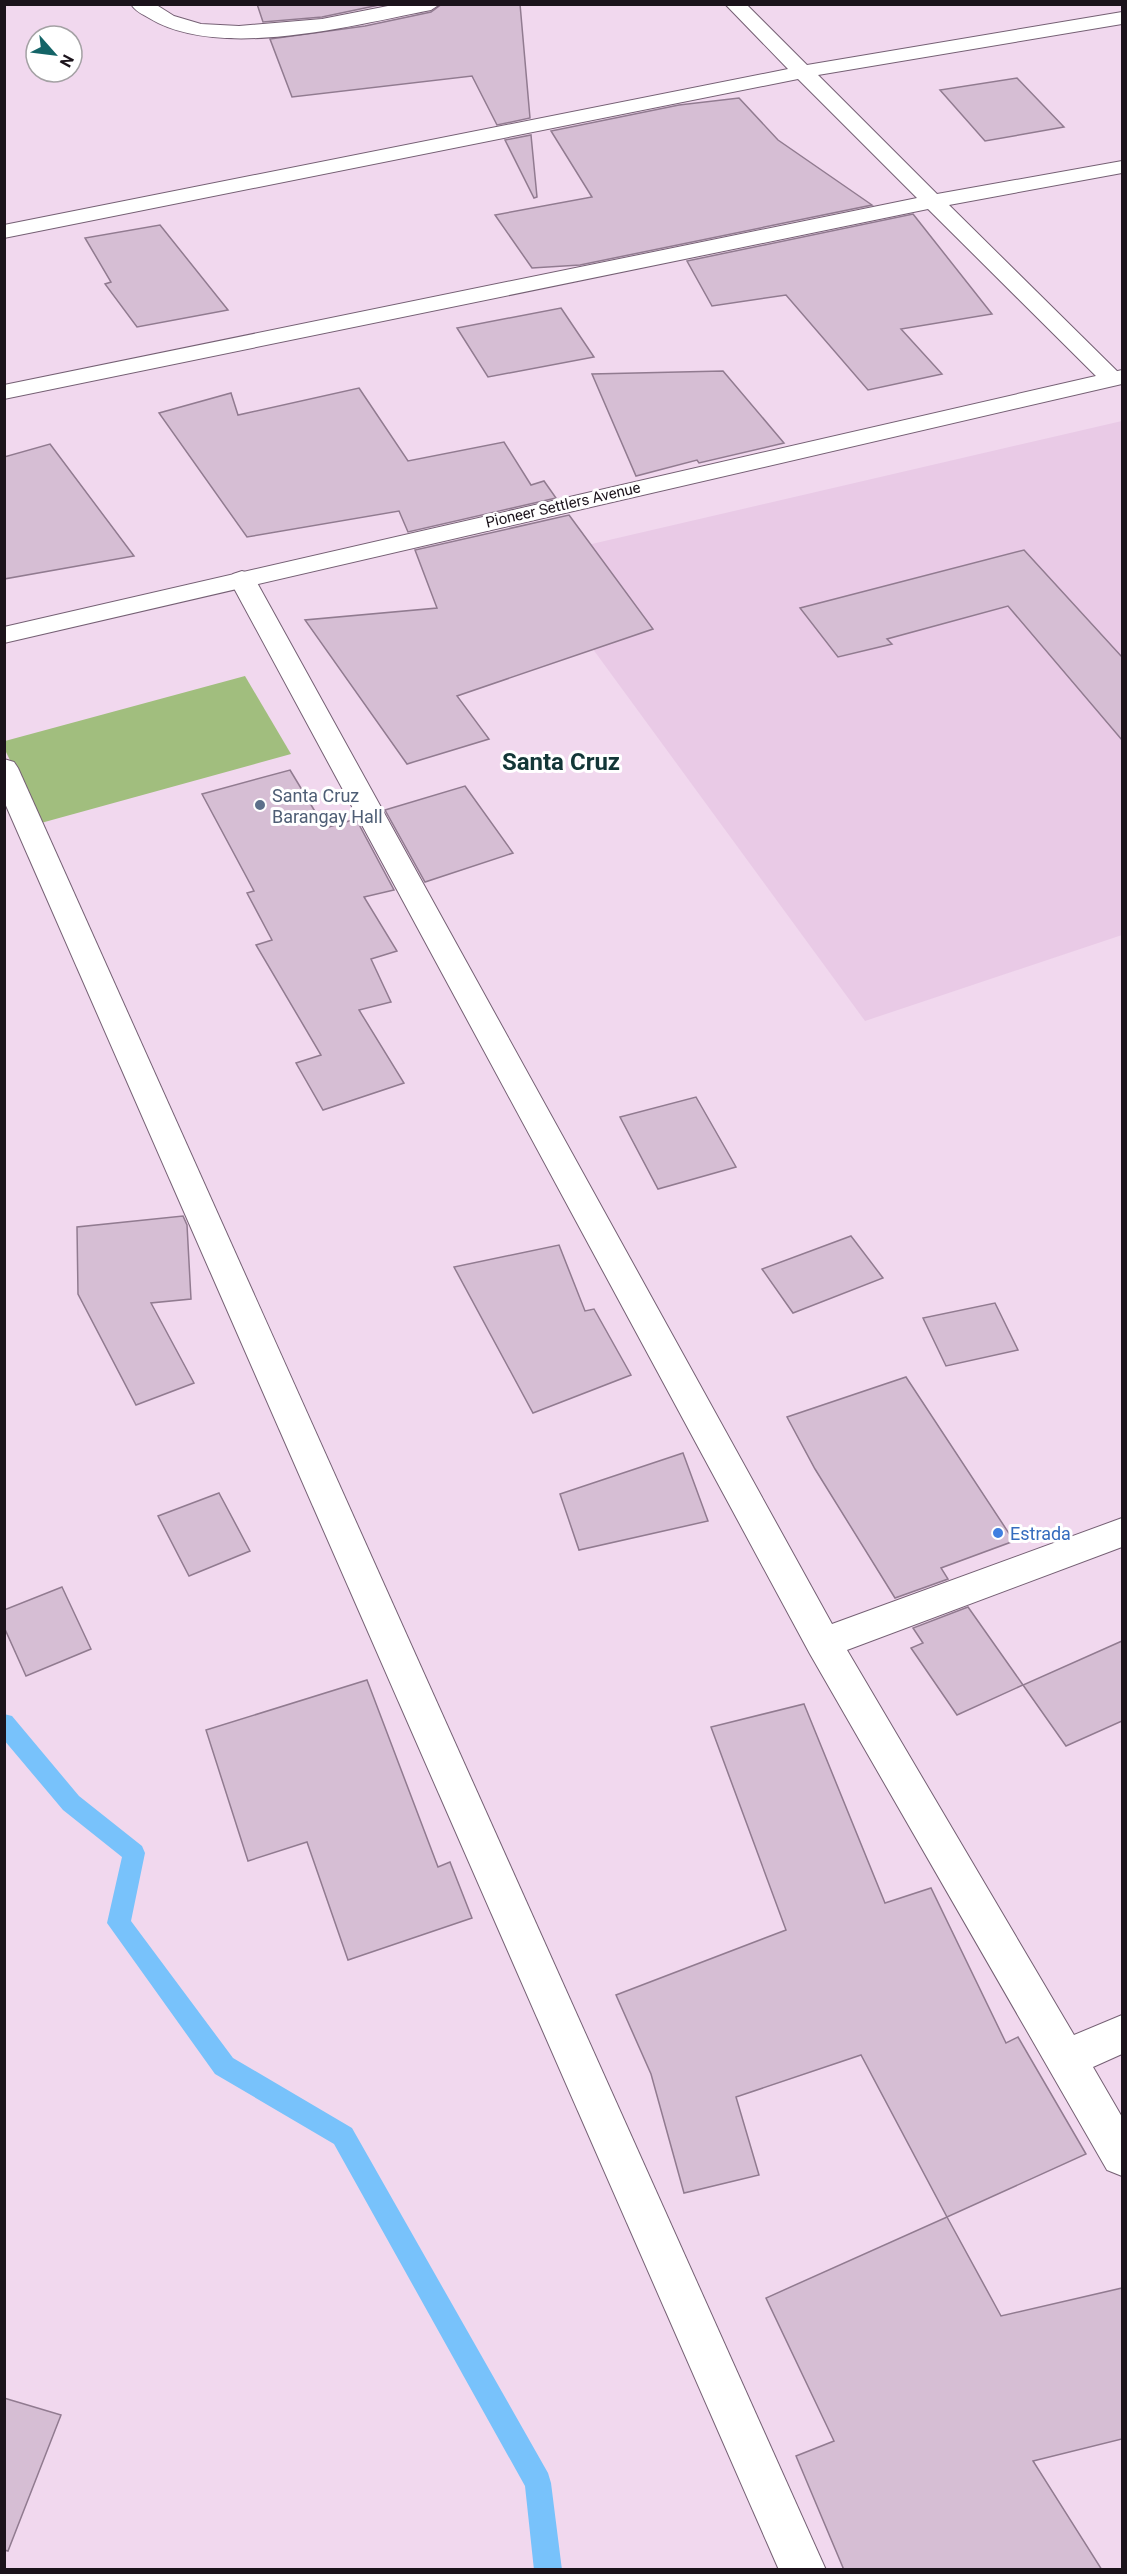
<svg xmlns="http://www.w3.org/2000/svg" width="1127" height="2574" font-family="Roboto,sans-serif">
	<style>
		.built { fill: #e9cae6 }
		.green { fill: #a1be7e }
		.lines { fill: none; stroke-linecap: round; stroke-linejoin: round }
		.stream { fill: #78c2fb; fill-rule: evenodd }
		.building { fill: #d6bed4; stroke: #917b90; stroke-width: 1.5 }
		.minor-casing { stroke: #756074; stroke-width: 2 }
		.tertiary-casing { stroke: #756074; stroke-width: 2 }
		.minor { fill: #fff; fill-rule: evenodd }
		.tertiary { fill: #fff; fill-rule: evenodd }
		.service-dot { fill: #5c6f8a; stroke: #fff; stroke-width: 2 }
		.shop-dot { fill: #3f7fe0; stroke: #fff; stroke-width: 2 }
		.labels { text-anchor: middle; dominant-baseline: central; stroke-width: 6; stroke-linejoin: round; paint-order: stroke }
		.far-street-label { font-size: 15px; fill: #1b131b; stroke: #fff }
		.service-label { font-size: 18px; fill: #4e5e75; stroke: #fff; text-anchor: start }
		.shop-label { font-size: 18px; fill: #366cbe; stroke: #fff; text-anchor: start }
		.district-label { font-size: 24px; font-weight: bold; fill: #133637; stroke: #fff }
	</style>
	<rect width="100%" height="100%" fill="#f1d8ee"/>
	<polygon class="built" points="1122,421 1122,935 865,1021 527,559"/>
	<polygon class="green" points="245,676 291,754 41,823 5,750 5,741"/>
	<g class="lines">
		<polygon class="stream" points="4,1714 12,1716 79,1796 142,1846 145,1853 131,1921 233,2058 352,2128 548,2473 551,2483 562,2570 534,2570 525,2486 334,2144 215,2074 107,1923 122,1857 63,1810 4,1740"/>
	</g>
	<g class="building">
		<polygon points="257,4 384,4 322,17 263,22"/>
		<polygon points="442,4 520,4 530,118 497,125 472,76 292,97 270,39 365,26 431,12"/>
		<polygon points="1017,78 1064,127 985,141 940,90"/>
		<polygon points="739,98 778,140 872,205 580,265 532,268 495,215 592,197 551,131 679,105"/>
		<polygon points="531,135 537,197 534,198 505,140"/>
		<polygon points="913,214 992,314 901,329 942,374 868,390 786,295 712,306 687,261"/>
		<polygon points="160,225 228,310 137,327 105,284 111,282 85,238"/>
		<polygon points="561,308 594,357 488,377 457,328"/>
		<polygon points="723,371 784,443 699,463 697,460 636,476 592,374"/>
		<polygon points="359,388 408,461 504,442 531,485 544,481 556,498 408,532 399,511 247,537 159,413 231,393 238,415"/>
		<polygon points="50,444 134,556 4,579 4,457"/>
		<polygon points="569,515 653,629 457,696 489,739 407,764 305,620 437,608 415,550"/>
		<polygon points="1024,550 1122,657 1122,740 1008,606 887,639 892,644 838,657 800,608"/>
		<polygon points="290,770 325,828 356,819 394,890 364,897 397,951 371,959 391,1002 359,1010 404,1083 323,1110 296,1063 321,1055 256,945 272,940 247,893 254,891 202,794"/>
		<polygon points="465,786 513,853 425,882 385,810"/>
		<polygon points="696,1097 736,1167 658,1189 620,1117"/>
		<polygon points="183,1216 187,1225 191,1299 151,1303 194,1383 136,1405 78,1294 77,1227"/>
		<polygon points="851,1236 883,1278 793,1313 762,1269"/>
		<polygon points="559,1245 585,1311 594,1309 631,1375 533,1413 454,1267"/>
		<polygon points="995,1303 1018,1350 946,1366 923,1318"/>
		<polygon points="906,1377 1014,1541 941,1568 948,1579 895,1598 815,1469 787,1417"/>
		<polygon points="683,1453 708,1521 579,1550 560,1494"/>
		<polygon points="219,1493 250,1551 189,1576 158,1516"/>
		<polygon points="62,1587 91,1649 26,1676 4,1627 4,1610"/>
		<polygon points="968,1607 1023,1685 957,1715 911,1648 923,1643 913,1628"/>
		<polygon points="1122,1641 1122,1721 1066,1746 1023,1685"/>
		<polygon points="367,1680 438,1867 450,1862 472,1918 348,1960 307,1842 248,1861 206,1730"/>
		<polygon points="804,1704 885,1903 931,1888 1006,2043 1018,2037 1086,2154 947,2217 861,2055 736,2097 759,2175 684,2193 651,2074 616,1995 786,1930 711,1727"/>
		<polygon points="947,2217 1001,2316 1122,2288 1122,2439 1033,2461 1102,2570 844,2570 796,2456 834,2441 766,2298"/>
		<polygon points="4,2398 61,2415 8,2551 4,2550"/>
	</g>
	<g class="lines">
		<g class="minor-casing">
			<g id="minor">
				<path d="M131,4H155L174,16L201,24L239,26L322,19L398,4H440L431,10C354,25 219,61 149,18C142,14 135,11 131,4Z"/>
				<polygon points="725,4 746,4 807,65 1122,12 1122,24 818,75 937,194 1122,161 1122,173 949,205 1120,374 1122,377 1120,384 1104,384 928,209 4,399 4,385 917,198 798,79 4,238 4,225 788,69"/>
				<polygon points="242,571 251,574 255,579 832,1624 1122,1518 1122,1547 847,1650 1074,2035 1122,2015 1122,2054 1093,2067 1122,2117 1122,2176 1107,2170 810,1654 229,579 233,574"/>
				<polygon points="4,759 14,762 18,768 826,2570 779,2570 4,801"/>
			</g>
		</g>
		<g class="tertiary-casing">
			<polygon id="tertiary" points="1122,370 1122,384 4,643 4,627"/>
		</g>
		<use href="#minor" class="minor"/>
		<use href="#tertiary" class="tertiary"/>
	</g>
	<circle class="service-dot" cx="260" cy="805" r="6"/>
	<circle class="shop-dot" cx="998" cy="1533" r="6"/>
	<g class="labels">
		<g class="far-street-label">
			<text transform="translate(563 505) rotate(-13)">Pioneer Settlers Avenue</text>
		</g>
		<g class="service-label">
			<text x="272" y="795">Santa Cruz<tspan x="272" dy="21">Barangay Hall</tspan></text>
		</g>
		<g class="shop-label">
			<text x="1010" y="1533">Estrada</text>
		</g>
		<g class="district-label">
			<text x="561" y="762">Santa Cruz</text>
		</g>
	</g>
	<rect width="1127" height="2574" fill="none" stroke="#1b131b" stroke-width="12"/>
	<g transform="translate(54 54) rotate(118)"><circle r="28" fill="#ffffff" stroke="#a4a1a4" stroke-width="1.5"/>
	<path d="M0-4.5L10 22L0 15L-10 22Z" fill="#146467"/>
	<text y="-9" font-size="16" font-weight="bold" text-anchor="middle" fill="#1b131b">N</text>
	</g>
</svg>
